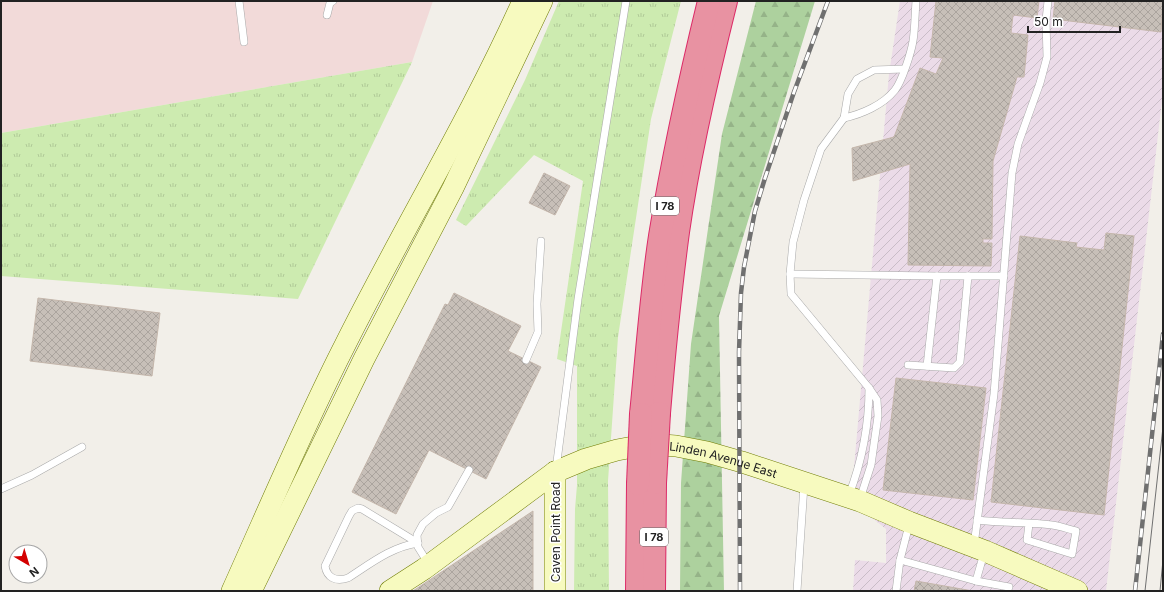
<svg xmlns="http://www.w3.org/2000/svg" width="1164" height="592" font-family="Inter,sans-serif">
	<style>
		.commercial { fill: #f2dad9 }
		.industrial { fill: url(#industrial-furrows) }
		.grass { fill: url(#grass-tufts) }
		.forest { fill: url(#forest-firs) }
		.building { fill: url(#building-cross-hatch); stroke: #c4b6ab }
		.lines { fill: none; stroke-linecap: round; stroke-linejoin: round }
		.lane-casing { stroke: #a9a9a9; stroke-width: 8 }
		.secondary-casing { stroke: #707d05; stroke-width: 22 }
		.highway-casing { stroke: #dc2a67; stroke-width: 24 }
		.lane { stroke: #fff; stroke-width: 7 }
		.secondary { stroke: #f7fabf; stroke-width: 21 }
		.highway { stroke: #e892a2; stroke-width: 22 }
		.tram { stroke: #707070; stroke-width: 1 }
		.rail-casing { stroke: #707070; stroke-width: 4.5 }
		.rail { stroke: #fff; stroke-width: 3; stroke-dasharray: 9; stroke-linecap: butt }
		.highway-bridge-casing { stroke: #dc2a67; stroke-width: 24; stroke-linecap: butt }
		.highway-bridge { stroke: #e892a2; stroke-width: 22 }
		.labels { text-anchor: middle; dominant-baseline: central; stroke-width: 3; stroke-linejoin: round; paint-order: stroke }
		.shield { fill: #fff; stroke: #646464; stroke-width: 1 }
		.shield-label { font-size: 11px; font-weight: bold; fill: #222 }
		.street-label { font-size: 12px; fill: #222; stroke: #fff }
	</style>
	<defs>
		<pattern id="industrial-furrows" width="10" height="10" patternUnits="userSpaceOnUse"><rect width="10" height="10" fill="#ebdbe8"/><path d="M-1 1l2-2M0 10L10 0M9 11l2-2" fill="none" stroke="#c9bcc7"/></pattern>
		<pattern id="grass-tufts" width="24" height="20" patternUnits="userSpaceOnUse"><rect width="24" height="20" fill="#cdebb0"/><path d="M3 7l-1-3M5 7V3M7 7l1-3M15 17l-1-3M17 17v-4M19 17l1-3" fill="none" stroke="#b0c997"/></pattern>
		<pattern id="forest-firs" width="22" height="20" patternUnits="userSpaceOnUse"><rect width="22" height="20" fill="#add19e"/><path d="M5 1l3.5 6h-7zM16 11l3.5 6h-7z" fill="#95b388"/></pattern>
		<pattern id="building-cross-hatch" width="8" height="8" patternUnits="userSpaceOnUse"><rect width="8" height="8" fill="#c7bfb8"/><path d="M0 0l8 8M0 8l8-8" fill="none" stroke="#aba49e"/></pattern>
	</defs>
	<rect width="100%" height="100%" fill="#f2efe9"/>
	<polygon class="commercial" points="1,1 433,1 412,62 1,133"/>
	<polygon class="industrial" points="900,1 1163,1 1163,91 1106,591 853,591 855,560 886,563 886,529 851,501 889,74"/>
	<g class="grass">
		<polygon points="559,1 681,1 651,119 618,337 608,481 609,591 574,591 575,509 577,485 577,366 557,359 583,181 534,155 466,226 456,220 525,80"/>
		<polygon points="412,62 298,299 1,276 1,133"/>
	</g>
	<polygon class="forest" points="756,1 815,1 719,316 724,591 680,591 681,483 691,344 722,134"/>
	<g class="building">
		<polygon points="936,1 1039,1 1037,18 1013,15 1011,33 1028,35 1024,77 1017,77 993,161 992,239 983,239 983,243 992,243 991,266 908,265 910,164 853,181 852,148 894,137 920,68 936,74 943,58 930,57"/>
		<polygon points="1055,1 1163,1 1161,32 1053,19"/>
		<polygon points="544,173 570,186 555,215 529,203"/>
		<polygon points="1106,233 1134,236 1104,515 991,502 1020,236 1077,243 1076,247 1104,250"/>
		<polygon points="454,293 521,326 508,351 541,367 486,479 429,450 396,514 352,492 445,304 448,305"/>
		<polygon points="38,298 160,313 152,376 30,361"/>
		<polygon points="896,378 986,388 973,500 883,490"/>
		<polygon points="533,511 533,591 413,591"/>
		<polygon points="916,581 973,591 914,591"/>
	</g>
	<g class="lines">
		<g class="lane-casing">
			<g id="lane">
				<polyline points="239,1 244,42"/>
				<polyline points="327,15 330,3 333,1"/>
				<path d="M844,118C862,114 883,105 895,90C902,81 911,53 913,41C915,28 915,14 916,1"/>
				<polyline points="790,274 937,276 1004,276"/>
				<polyline points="526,360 538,332 537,304 541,241"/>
				<polyline points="908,365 954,368 960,362 968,276"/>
				<polyline points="927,366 937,276"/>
				<polyline points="556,469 578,299 626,1"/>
				<polyline points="1,489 32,475 82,447"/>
				<path d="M849,495C862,461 869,425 869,388"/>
				<polyline points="860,499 871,465 878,416 877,400 869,388 791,294 790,274 793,242 804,200 821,149 844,118 848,94 857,79 874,70 904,69"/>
				<path d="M358,508L362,509L418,543C391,547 370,564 348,578C336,582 327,578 325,566L349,516L352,511Z"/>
				<path d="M977,520C1002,523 1027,522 1052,525C1060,526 1068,529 1076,531L1072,554L1027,540L1029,524"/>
				<polyline points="974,545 994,394 1012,173 1018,144 1040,83 1047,57 1046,20 1048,1"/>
				<polyline points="900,560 976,581 1009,587"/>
				<polyline points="428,563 418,547 417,535 423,524 436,513 448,507 469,470"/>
				<polyline points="976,581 984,553"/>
				<polyline points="797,591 804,485"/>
				<polyline points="896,591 900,560 909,525"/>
			</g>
		</g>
		<g class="secondary-casing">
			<g id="secondary">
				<path d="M232,591C269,509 304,425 345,345C403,229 470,119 523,1"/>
				<polyline points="251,591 364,359 453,188 542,1"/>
				<path id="s1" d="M390,591L424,569L555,472L586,459L617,450L649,444L676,446L707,452L742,462L860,501L909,522L985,551L1077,591"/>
				<polyline points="555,591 555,472"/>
			</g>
		</g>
		<g class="highway-casing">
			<g id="highway">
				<path d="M659,413C664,353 670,292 678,232C689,154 707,77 726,1"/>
				<path d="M641,414C647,355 651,295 660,236C673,157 690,79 709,1"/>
				<polyline points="637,591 638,484"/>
				<polyline points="654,591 655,483"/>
			</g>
		</g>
		<use href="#lane" class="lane"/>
		<use href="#secondary" class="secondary"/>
		<use href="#highway" class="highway"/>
		<g class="tram">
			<polyline points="1145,591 1163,427"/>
			<polyline points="1160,591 1163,560"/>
		</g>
		<g class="rail-casing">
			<g id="rail">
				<polyline points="740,591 739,352 741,293 744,267 755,211 765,178 794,92 828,1"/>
				<polyline points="1135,591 1163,334"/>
			</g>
		</g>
		<use href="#rail" class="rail"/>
		<g class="highway-bridge-casing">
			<g id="highway-bridge">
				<polyline points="655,483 659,413"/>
				<polyline points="638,484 641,414"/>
			</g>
		</g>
		<use href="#highway-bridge" class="highway-bridge"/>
	</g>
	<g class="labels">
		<g class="shield">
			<rect x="651" y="197" width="28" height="18" rx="3"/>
			<rect x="640" y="528" width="28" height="18" rx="3"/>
		</g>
		<g class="shield-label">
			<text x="665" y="206">I 78</text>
			<text x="654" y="537">I 78</text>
		</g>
		<g class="street-label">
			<text stroke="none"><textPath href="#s1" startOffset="378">Linden Avenue East</textPath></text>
			<text transform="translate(555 532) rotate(-90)">Caven Point Road</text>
		</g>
	</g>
	<rect width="1164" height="592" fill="none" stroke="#222222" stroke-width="4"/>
	<g transform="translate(28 564) rotate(142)"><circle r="19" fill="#ffffff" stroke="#a7a7a7"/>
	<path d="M0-3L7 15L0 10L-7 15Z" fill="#d40000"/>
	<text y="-6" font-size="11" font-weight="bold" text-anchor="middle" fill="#222222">N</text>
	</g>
	<path d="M1028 26v6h92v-6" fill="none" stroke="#222222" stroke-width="2"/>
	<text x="1034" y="26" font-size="12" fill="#222222" stroke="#ffffff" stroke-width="3" paint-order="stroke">50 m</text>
</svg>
